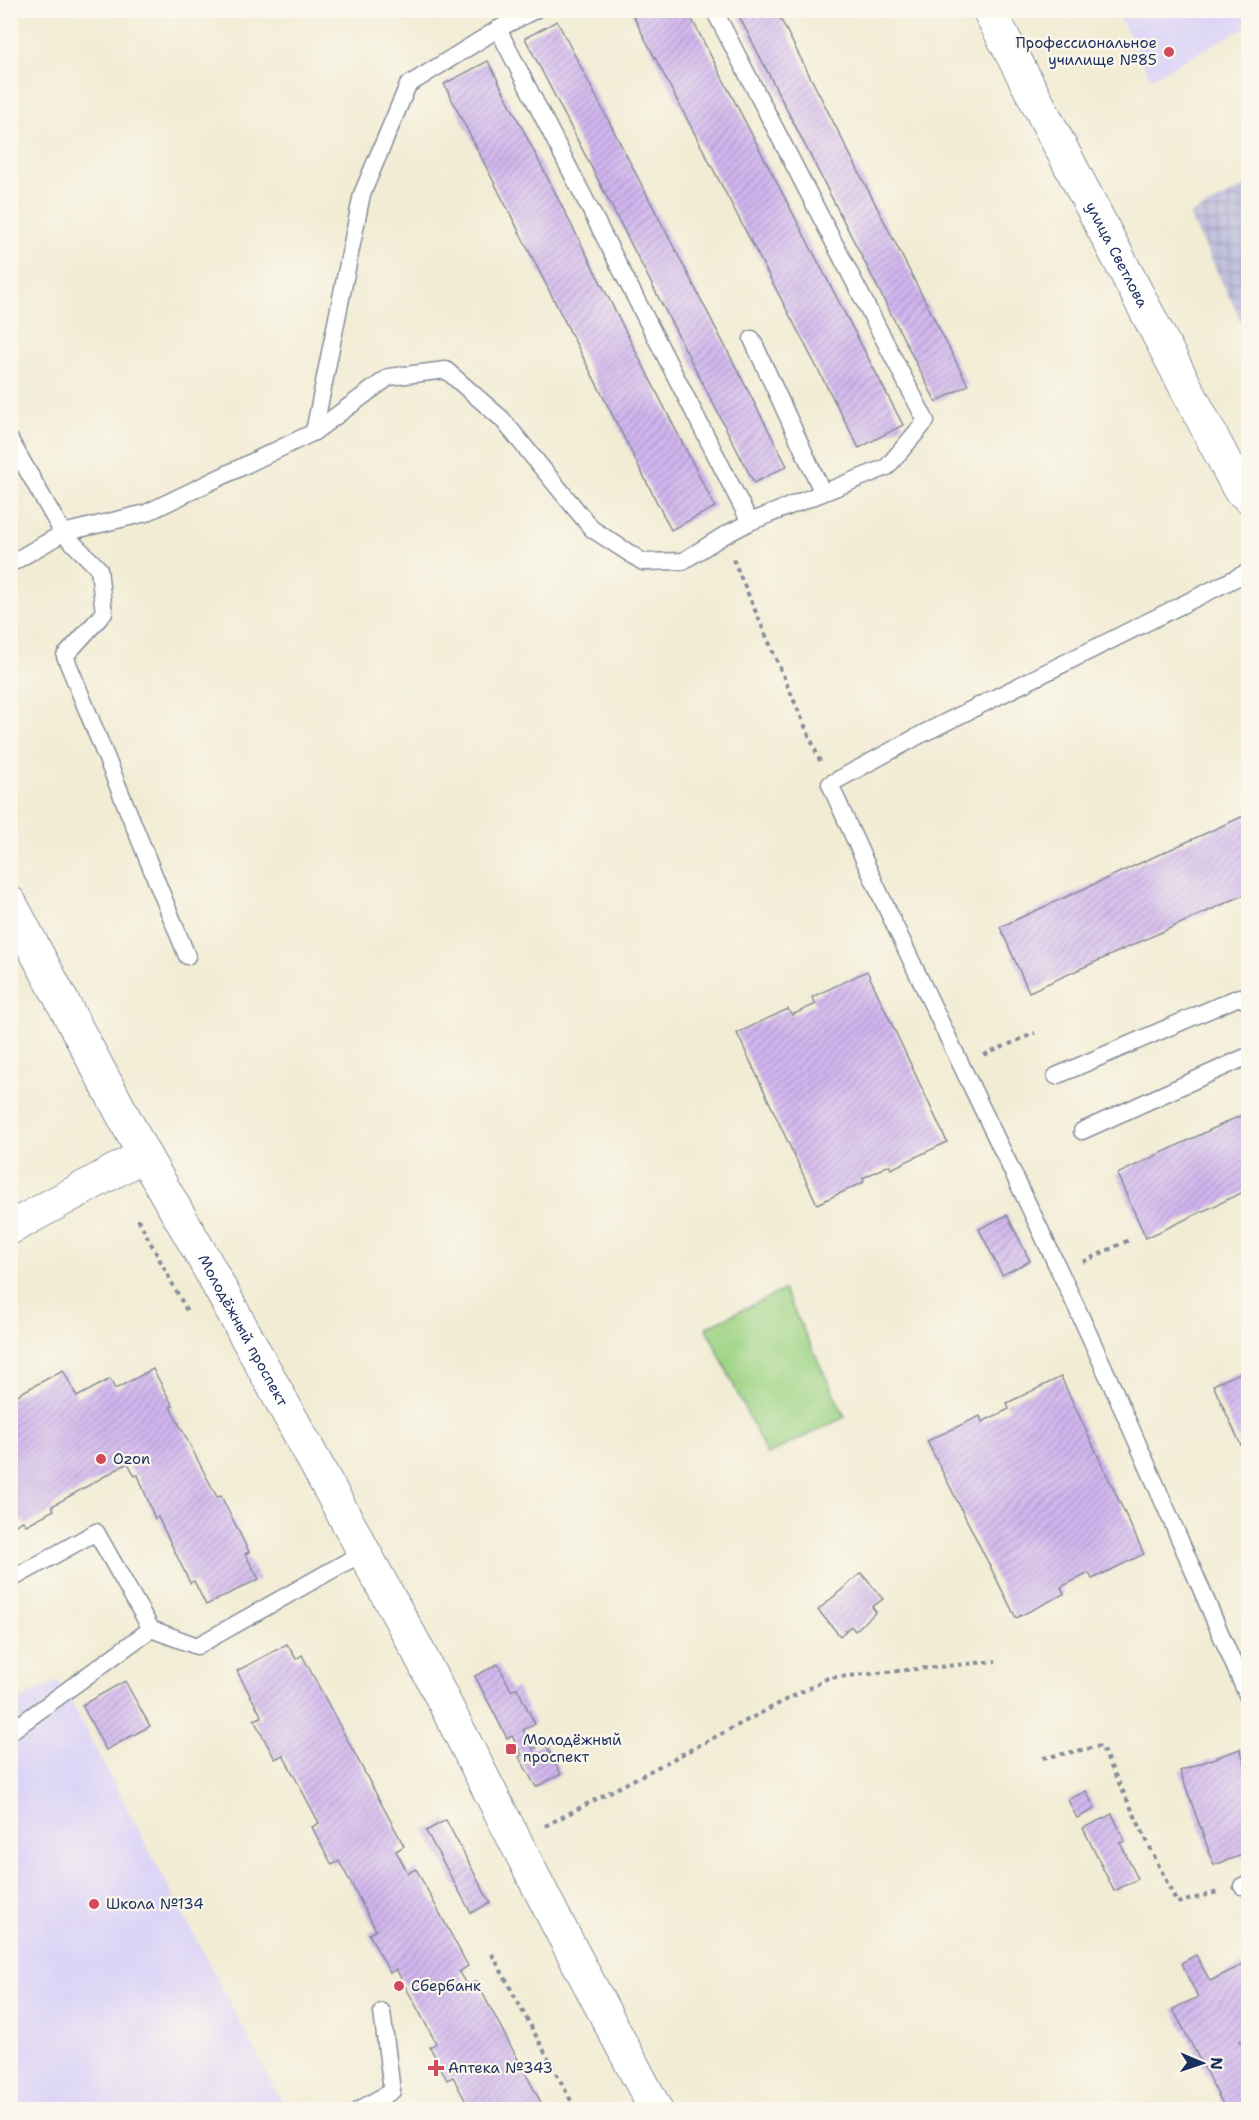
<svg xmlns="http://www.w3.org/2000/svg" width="1259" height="2120" font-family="'Shantell Sans',sans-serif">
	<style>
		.built { fill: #ddd5f6 }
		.industrial { fill: url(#industrial-grid) }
		.green { fill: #9dd384; stroke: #5c8171; stroke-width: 1.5 }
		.building { fill: url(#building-hatch) }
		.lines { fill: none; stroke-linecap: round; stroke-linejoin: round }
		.lane-casing { stroke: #868e99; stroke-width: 19 }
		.street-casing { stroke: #868e99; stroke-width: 35 }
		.secondary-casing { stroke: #868e99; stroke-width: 35 }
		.path { stroke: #868e99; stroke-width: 4; stroke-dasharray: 4.5 4.5; stroke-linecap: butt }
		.lane { stroke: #fff; stroke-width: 16 }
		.street { stroke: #fff; stroke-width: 33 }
		.secondary { stroke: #fff; stroke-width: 33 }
		.poi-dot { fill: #d1495b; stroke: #fbf7ec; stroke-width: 2 }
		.labels { text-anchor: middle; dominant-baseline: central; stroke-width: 4.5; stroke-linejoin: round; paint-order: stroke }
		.poi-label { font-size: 15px; fill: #1b2f5e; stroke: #fbf7ec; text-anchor: start }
		.street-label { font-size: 15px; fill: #1b2f5e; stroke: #fbf7ec }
	</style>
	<defs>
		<pattern id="industrial-grid" width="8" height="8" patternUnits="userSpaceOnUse" patternTransform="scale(1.5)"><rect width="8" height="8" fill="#c2c1dc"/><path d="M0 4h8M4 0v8" fill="none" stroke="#a6a6bf"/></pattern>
		<pattern id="building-hatch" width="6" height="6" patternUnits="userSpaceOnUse" patternTransform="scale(1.5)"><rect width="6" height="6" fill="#d1b6ee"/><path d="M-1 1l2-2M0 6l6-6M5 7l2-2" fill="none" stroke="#a994c4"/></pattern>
	</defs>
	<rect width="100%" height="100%" fill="#fbf7ec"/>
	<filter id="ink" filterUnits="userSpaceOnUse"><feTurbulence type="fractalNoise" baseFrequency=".0167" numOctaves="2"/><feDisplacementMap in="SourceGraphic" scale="12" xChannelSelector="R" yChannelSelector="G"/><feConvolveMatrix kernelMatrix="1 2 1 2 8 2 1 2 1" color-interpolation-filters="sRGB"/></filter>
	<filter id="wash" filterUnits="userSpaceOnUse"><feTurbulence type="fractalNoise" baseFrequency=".008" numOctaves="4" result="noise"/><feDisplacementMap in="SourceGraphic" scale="24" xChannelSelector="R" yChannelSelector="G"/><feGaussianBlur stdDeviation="1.35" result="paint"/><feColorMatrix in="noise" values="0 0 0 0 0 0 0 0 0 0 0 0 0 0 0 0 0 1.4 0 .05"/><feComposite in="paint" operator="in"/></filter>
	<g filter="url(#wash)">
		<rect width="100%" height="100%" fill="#f2ecd4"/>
		<g class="built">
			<polygon points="1116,11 1248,11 1248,26 1151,78"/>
			<polygon points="57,1680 66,1692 282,2102 269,2110 11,2110 11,1705"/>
		</g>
		<polygon class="industrial" points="1248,185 1248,335 1189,215"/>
		<polygon class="green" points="784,1290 845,1417 767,1455 706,1327"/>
		<g id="blocks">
			<g class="building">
				<polygon points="630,10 687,10 903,425 859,448"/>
				<polygon points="736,10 776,10 968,385 936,402"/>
				<polygon points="557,21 787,466 754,483 525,38"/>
				<polygon points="488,61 715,507 671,530 444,84"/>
				<polygon points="1248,814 1248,893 1029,992 1000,927"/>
				<polygon points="867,971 947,1142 891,1169 889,1165 863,1178 864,1182 817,1204 737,1033 788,1009 792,1015 816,1004 812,997"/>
				<polygon points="1248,1112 1248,1190 1146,1238 1117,1174"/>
				<polygon points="1007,1215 1030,1261 1002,1275 979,1229"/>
				<polygon points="153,1369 173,1406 170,1407 217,1497 221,1496 249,1552 245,1554 259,1579 206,1605 194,1581 190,1583 158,1517 155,1519 138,1475 135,1476 128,1463 52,1506 54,1510 26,1525 23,1521 10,1528 10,1399 63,1370 77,1397 110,1379 115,1389"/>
				<polygon points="1248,1369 1248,1442 1241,1445 1213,1385"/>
				<polygon points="1061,1377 1144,1554 1092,1579 1089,1573 1061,1587 1064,1594 1016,1618 927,1441 980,1416 982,1422 1009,1409 1007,1403"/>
				<polygon points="861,1573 883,1599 872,1607 876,1612 855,1631 851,1626 840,1636 818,1610"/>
				<polygon points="287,1644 296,1659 302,1655 404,1846 396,1851 408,1873 416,1869 468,1966 459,1972 467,1986 476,1981 545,2110 470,2110 453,2077 447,2080 430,2047 436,2043 396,1969 390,1973 369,1934 376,1930 339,1861 332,1865 312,1827 319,1823 283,1755 275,1759 254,1720 262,1717 237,1671"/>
				<polygon points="498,1664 511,1690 517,1688 535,1724 523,1730 533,1749 545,1743 561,1774 536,1787 519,1757 522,1755 512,1736 507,1738 475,1676"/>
				<polygon points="125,1681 150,1726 106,1750 82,1705"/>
				<polygon points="1240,1749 1248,1774 1248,1853 1214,1865 1180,1771"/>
				<polygon points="1086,1791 1095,1809 1077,1818 1068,1800"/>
				<polygon points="1112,1814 1125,1841 1120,1843 1138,1879 1114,1891 1083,1828"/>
				<polygon points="446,1820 490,1903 471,1913 426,1831"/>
				<polygon points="1196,1955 1210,1981 1248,1962 1248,2037 1240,2041 1248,2057 1248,2110 1226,2110 1173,2009 1198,1997 1181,1963"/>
			</g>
		</g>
	</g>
	<g filter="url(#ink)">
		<use href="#blocks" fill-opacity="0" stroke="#868e99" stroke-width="1.5"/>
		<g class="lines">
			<g class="lane-casing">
				<g id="lane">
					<polyline points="498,29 750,522"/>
					<polyline points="752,339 822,491"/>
					<polyline points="314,432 389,377 446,370 502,419 592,529 643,562 683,561 723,536 750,522 887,467 926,421 714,10"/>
					<polyline points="10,440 63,533 99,569 104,613 65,656 187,956"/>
					<polyline points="10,564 63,533 146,513 314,432 362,194 408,85 498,29 535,10"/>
					<path d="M1248,572L922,734L830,784C902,948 984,1109 1060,1272C1126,1412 1186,1555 1248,1697"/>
					<polyline points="1056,1076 1239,997 1248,1002"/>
					<polyline points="1082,1131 1248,1056"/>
					<polyline points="10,1580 96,1532 151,1629 197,1646 364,1552"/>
					<polyline points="10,1732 151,1629"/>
					<polyline points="1242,1886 1248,1884"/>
					<polyline points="359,2110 392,2091 382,2012"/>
				</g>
			</g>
			<g class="street-casing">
				<g id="street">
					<path id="s1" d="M989,10L1239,489L1248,496"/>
					<polyline points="10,903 144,1155"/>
				</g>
			</g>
			<g class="secondary-casing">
				<g id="secondary">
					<path id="s2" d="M10,1228L144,1155L204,1259L417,1649L555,1919L656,2110"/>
				</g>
			</g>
			<g class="path">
				<polyline points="733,559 820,761"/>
				<polyline points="984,1055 1035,1033"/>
				<polyline points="138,1219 188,1313"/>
				<polyline points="1243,1220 1248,1233"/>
				<polyline points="1083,1262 1129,1240"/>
				<polyline points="1043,1758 1101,1746 1177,1903 1218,1892"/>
				<polyline points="545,1826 828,1678 996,1661"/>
				<polyline points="492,1954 576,2110"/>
			</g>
			<use href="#lane" class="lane"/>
			<use href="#street" class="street"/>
			<use href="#secondary" class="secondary"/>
		</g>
	</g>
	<g class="poi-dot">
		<circle cx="1169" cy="52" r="6"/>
		<circle cx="101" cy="1459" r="6"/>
		<rect x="505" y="1743" width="12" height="12" rx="3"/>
		<circle cx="94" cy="1904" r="6"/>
		<circle cx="399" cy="1986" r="6"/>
		<path d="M433 2059h6v6h6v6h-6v6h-6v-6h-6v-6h6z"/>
	</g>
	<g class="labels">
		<g class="poi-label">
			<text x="1157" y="43" text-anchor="end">Профессиональное<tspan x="1157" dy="17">училище №85</tspan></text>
			<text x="113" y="1459">Ozon</text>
			<text x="523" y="1740">Молодёжный<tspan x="523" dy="17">проспект</tspan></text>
			<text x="106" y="1904">Школа №134</text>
			<text x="411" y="1986">Сбербанк</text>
			<text x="448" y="2068">Аптека №343</text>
		</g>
		<g class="street-label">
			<text stroke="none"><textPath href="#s1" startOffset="276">улица Светлова</textPath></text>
			<text stroke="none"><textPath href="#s2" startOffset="354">Молодёжный проспект</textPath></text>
		</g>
	</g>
	<rect width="1259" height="2120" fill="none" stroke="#fbf7ec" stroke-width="36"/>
	<g transform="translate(1202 2063) rotate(92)" stroke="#fbf7ec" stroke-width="4.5" paint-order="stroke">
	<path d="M0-4.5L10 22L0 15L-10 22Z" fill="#1b2f5e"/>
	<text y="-9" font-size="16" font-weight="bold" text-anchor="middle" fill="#1b2f5e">N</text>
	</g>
</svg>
